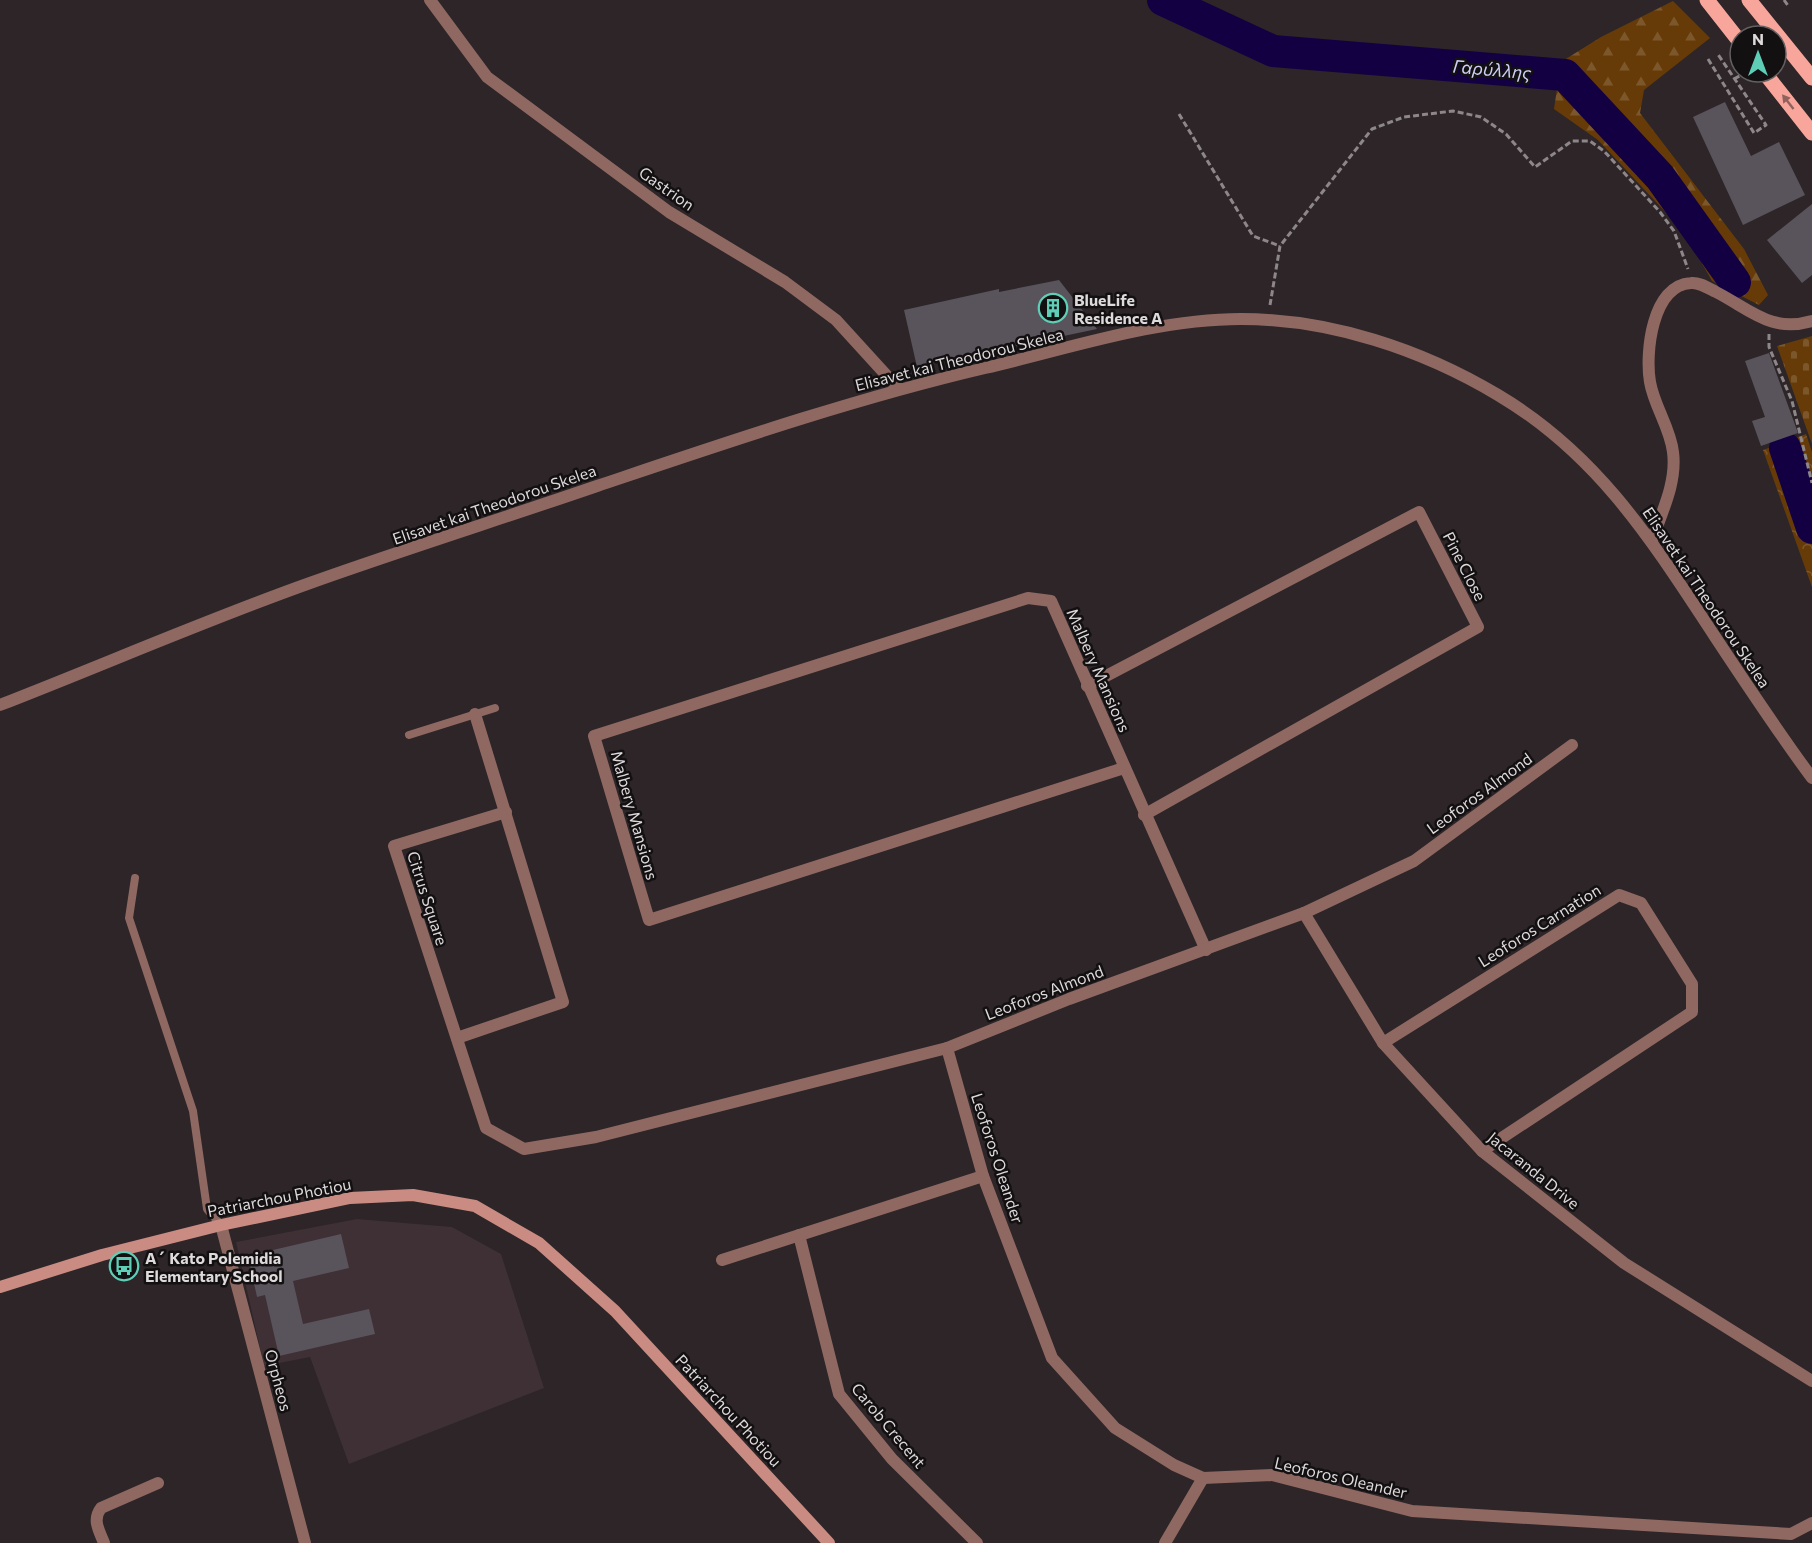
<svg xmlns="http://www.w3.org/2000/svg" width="1812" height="1543" font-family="Commissioner,sans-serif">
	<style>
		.built { fill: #3e3035 }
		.forest { fill: url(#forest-firs) }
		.cemetery { fill: url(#cemetery-stones) }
		.park { fill: url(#park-crowns) }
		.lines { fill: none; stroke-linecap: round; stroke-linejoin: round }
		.river { stroke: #120043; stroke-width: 32 }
		.building { fill: #59545b }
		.path { stroke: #8e878a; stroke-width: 3; stroke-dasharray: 6 3; stroke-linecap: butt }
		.lane { stroke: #8f6862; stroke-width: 8 }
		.street { stroke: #8f6862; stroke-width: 12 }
		.secondary { stroke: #ca8b82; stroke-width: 12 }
		.primary { stroke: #f8a69b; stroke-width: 15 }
		.oneway { fill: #91625d }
		.labels { text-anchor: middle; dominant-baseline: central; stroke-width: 5; stroke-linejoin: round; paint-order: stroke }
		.street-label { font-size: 16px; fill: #ded9db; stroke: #131011 }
		.poi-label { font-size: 16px; font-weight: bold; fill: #ded9db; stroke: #131011; text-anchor: start }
		.water-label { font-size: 18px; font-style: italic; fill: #cdcff9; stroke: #131011 }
	</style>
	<defs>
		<pattern id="forest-firs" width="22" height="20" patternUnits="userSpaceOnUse" patternTransform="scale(1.5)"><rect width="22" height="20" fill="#673b07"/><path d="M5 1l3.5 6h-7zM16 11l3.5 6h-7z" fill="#7c572b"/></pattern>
		<pattern id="cemetery-stones" width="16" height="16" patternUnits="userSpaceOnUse" patternTransform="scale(1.5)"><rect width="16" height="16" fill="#673b07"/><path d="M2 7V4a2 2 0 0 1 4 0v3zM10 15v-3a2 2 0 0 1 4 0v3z" fill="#7c572b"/></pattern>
		<pattern id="park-crowns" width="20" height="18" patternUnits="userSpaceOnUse" patternTransform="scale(1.5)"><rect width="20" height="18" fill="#673b07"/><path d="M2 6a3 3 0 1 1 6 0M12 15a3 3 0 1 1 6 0" fill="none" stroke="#7c572b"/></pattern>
	</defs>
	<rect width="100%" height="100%" fill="#2d2528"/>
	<polygon class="built" points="357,1219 452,1227 501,1254 544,1388 349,1464 310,1357 264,1366 236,1242"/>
	<polygon class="forest" points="1673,1 1710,38 1644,90 1640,113 1744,249 1768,295 1759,305 1712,281 1684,232 1598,140 1554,109 1561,62 1601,37"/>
	<polygon class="cemetery" points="1812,336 1812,444 1777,346"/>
	<polygon class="park" points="1806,434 1812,452 1812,587 1763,450"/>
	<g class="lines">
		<g class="river">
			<polyline points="1163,0 1273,51 1565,75 1660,177 1735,282"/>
			<polyline points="1785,448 1812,528"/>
		</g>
	</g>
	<g class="building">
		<polygon points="1725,102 1751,156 1779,142 1805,195 1743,225 1693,117"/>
		<polygon points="1812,204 1812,275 1802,283 1767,240"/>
		<polygon points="1059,280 1097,329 917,367 904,310 999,289 999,292"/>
		<polygon points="1769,353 1798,433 1761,446 1752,421 1765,417 1745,361"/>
		<polygon points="341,1234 349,1268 293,1281 303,1324 369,1309 375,1334 279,1356 265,1295 257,1297 248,1256"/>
	</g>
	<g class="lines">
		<g class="path">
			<polyline points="1784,0 1789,7"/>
			<polyline points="1708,59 1754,133 1766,125 1717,53"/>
			<polyline points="1734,79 1743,74"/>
			<polyline points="1179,114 1253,236 1280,246"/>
			<polyline points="1270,305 1280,246 1372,129 1404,117 1453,111 1481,117 1506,134 1535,167 1572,141 1590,141 1604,151 1660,212 1674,231 1688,269"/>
			<polyline points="1769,334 1769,347 1792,401 1812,483"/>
		</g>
		<g class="lane">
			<polyline points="409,735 495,708"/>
			<polyline points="135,878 129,918 193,1111 207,1209 221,1225"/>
		</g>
		<g class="street">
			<polyline points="430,0 487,77 669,212 785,282 836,320 898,388"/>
			<path d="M1652,540C1662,512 1677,482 1673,452C1670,427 1654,406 1650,382C1645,353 1652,285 1691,283C1699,282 1708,288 1716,292C1751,310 1771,333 1812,321"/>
			<polyline points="1087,686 1419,512 1478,627 1144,815"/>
			<path d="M0,705C103,665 206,620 310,583C405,549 501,519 597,486C725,443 853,399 985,368C1068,349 1155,319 1241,319C1330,319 1421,349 1498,395C1594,452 1647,533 1706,623C1741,676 1775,728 1812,778"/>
			<polyline points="1124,768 649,920 594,736 1028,598 1051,601 1206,950"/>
			<polyline points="506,812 394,846 486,1128 524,1149 596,1137 947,1048 1069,999 1304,913 1414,861 1572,745"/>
			<polyline points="1304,913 1383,1043 1482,1151 1624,1263 1812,1381"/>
			<polyline points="457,1038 563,1002 475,714"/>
			<polyline points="1383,1043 1619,895 1641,903 1692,984 1692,1012 1482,1151"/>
			<polyline points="947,1048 983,1176 1052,1358 1115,1428 1174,1465 1203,1478 1272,1475 1412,1511 1791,1534 1812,1523"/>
			<polyline points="221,1225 305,1543"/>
			<polyline points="799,1235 839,1394 892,1459 977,1543"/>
			<polyline points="722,1260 983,1176"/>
			<path d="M104,1543C99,1530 92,1520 101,1508L158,1483"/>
			<polyline points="1165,1543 1203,1478"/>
		</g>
		<polyline class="secondary" points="0,1287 102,1255 221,1225 350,1198 413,1195 475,1206 539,1243 615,1311 829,1543"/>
		<g class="primary">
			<polyline points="1707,0 1740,42"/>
			<polyline points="1749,0 1812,78"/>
			<polyline points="1764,72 1812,133"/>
		</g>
	</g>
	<defs><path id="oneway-solid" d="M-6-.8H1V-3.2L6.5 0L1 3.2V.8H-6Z" transform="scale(1.5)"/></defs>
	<use class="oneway" href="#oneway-solid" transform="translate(1788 102) rotate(-128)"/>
	<defs>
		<g id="building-ring" transform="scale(1.5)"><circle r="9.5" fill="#131011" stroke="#5eceb7" stroke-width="1.5"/><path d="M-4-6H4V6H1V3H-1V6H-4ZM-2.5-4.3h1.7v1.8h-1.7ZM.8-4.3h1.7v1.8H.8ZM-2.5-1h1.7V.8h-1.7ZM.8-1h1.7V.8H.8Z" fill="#5eceb7"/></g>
		<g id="bus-ring" transform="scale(1.5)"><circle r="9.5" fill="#131011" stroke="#5eceb7" stroke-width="1.5"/><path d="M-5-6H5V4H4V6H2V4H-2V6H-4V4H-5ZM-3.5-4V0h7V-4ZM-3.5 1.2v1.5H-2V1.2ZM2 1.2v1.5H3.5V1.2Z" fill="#5eceb7"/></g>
	</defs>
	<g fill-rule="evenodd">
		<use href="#building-ring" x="1053" y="308"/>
		<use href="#bus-ring" x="124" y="1266"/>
	</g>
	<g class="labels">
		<g class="street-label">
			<text transform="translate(667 188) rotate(35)">Gastrion</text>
			<text transform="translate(959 359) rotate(-14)">Elisavet kai Theodorou Skelea</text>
			<text transform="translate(494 504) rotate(-19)">Elisavet kai Theodorou Skelea</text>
			<text transform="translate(1465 566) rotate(63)">Pine Close</text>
			<text transform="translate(1707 597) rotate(56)">Elisavet kai Theodorou Skelea</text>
			<text transform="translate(1099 670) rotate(66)">Malbery Mansions</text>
			<text transform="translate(1479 793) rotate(-36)">Leoforos Almond</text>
			<text transform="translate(635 815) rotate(74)">Malbery Mansions</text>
			<text transform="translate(428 898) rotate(72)">Citrus Square</text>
			<text transform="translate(1539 925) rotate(-32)">Leoforos Carnation</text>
			<text transform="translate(1044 992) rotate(-21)">Leoforos Almond</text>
			<text transform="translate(998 1158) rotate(72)">Leoforos Oleander</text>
			<text transform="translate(1534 1170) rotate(39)">Jacaranda Drive</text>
			<text transform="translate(279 1197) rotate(-11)">Patriarchou Photiou</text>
			<text transform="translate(279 1380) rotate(75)">Orpheos</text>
			<text transform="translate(729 1410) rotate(47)">Patriarchou Photiou</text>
			<text transform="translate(889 1425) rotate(50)">Carob Crecent</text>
			<text transform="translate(1341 1477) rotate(13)">Leoforos Oleander</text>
		</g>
		<g class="poi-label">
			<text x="1074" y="299">BlueLife<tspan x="1074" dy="18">Residence A</tspan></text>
			<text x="145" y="1257">A´ Kato Polemidia<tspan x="145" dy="18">Elementary School</tspan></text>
		</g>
		<g class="water-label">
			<text transform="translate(1492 69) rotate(5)">Γαρύλλης</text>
		</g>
	</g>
	<g transform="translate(1758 54)"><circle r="28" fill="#131011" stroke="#646062" stroke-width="1.5"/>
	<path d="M0-4.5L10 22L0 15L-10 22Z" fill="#5eceb7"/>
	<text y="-9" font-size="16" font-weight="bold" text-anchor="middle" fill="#ded9db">N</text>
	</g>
</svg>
